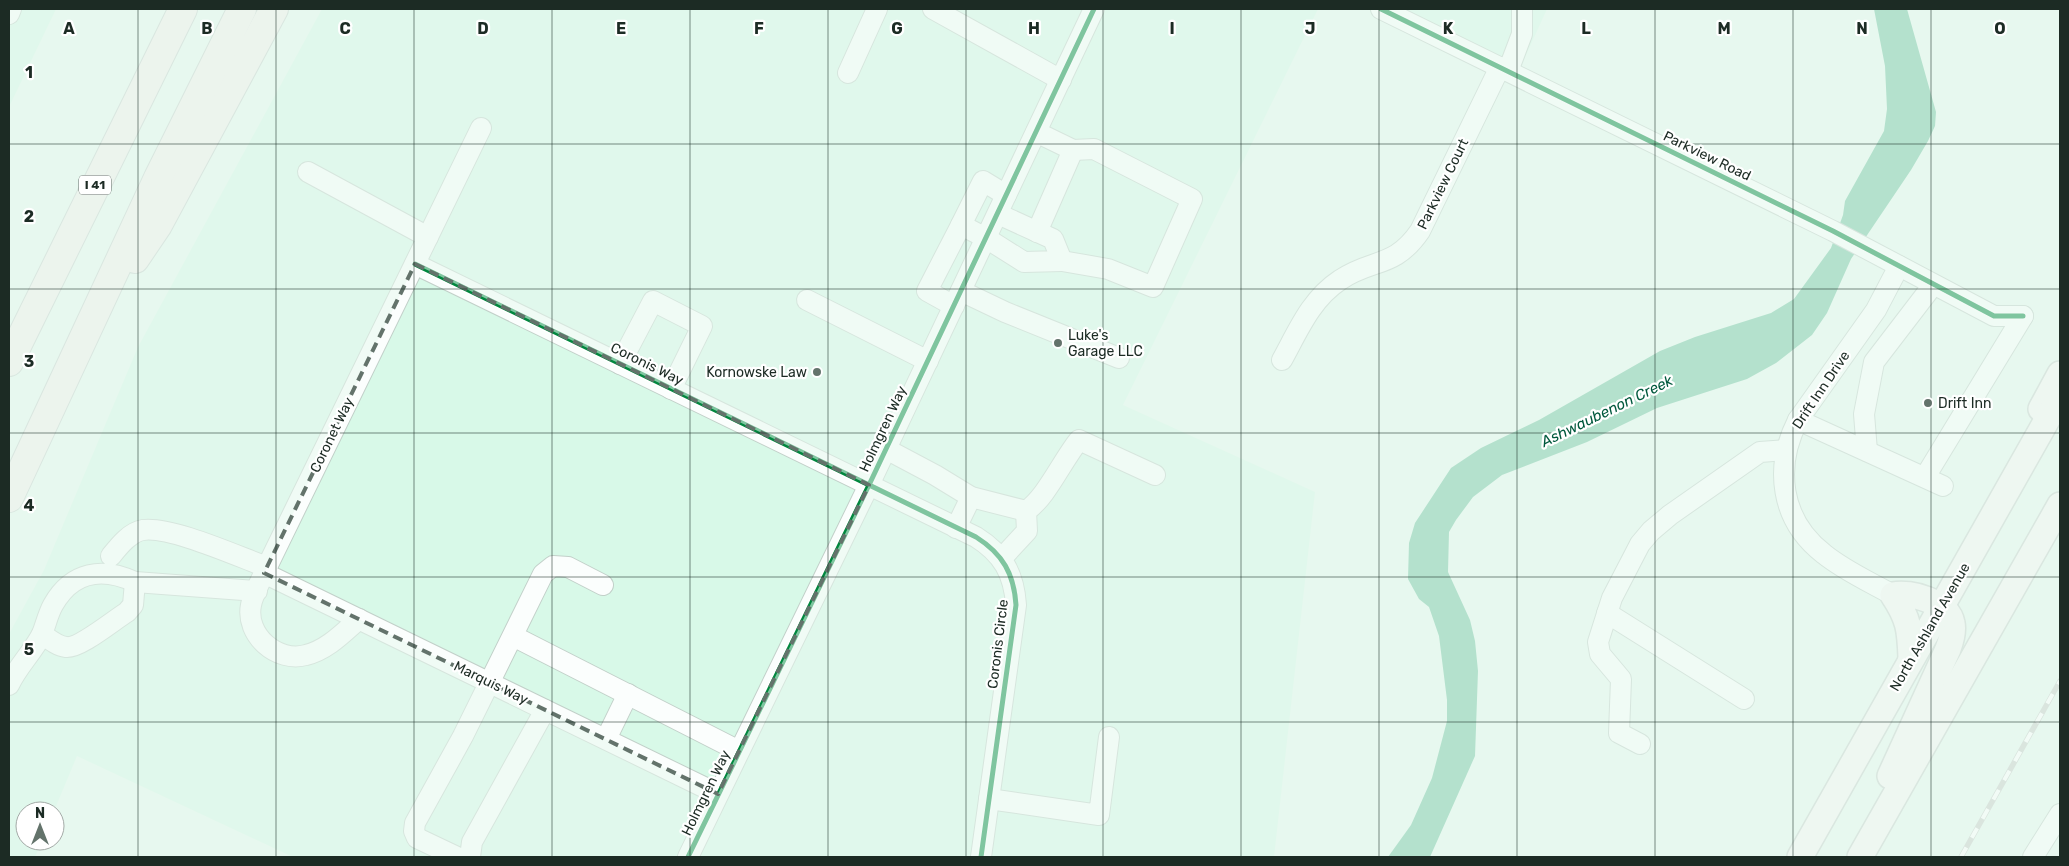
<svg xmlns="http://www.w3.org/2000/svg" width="2069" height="866" font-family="Rubik,sans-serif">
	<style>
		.built { fill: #d8f9e8 }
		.water { fill: #76c6a5 }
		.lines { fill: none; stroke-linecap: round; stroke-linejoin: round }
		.minor-casing { stroke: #c2d0c9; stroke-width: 22 }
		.major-casing { stroke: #c9d2ce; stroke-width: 28 }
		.highway-casing { stroke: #c9d2ce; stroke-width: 30 }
		.minor { stroke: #fbfefd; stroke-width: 20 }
		.major { stroke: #f5f5f3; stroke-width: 25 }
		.highway { stroke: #f2efec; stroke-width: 28 }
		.rail-casing { stroke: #c9cecb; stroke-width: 5.5 }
		.rail { stroke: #fff; stroke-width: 4; stroke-dasharray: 11; stroke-linecap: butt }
		.cycleway-casing { stroke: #fff; stroke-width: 8 }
		.cycleway { stroke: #00873e; stroke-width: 5 }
		.marked { fill: none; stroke: #63736b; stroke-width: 4; stroke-dasharray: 10 6; stroke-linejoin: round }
		.grid { fill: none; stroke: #1c2b24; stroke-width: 1; stroke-opacity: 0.55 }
		.poi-dot { fill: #63736b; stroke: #fff; stroke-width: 2 }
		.labels { text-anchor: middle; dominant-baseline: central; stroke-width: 4.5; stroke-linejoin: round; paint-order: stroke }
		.shield { fill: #fff; stroke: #606b66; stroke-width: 1 }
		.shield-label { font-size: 12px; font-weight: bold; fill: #1c2b24 }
		.street-label { font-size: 14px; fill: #1c2b24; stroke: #fff }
		.poi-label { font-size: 14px; fill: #1c2b24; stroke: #fff; text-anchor: start }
		.water-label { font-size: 15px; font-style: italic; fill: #00593d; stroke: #fff }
		.grid-label { font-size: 16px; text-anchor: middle; font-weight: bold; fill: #1c2b24; stroke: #fff; stroke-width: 4.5; stroke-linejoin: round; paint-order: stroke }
	</style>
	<rect width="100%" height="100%" fill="#e7f8ef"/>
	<g class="built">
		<polygon points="9,9 56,9 9,107"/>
		<polygon points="322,9 1318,9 1123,405 1315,492 1274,857 293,857 77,756 54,811 25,811 25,841 42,841 35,857 9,857 9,634 44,570 138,347"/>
		<polygon points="1381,9 1547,9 1517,75"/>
	</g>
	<polygon class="water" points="1874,9 1907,9 1936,112 1935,126 1928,141 1911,170 1851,259 1827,313 1812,335 1776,363 1747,379 1657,408 1587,442 1502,475 1473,497 1456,520 1449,532 1448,572 1470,620 1475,641 1478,671 1475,756 1430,857 1388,857 1411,825 1432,778 1447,721 1447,700 1439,636 1429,607 1419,599 1408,579 1409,543 1415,523 1451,468 1481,448 1539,420 1660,351 1695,337 1771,313 1794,299 1831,248 1843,215 1845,201 1884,131 1887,109 1885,66"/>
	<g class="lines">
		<g class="minor-casing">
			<g id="minor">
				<polyline points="933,9 1061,80"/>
				<polyline points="1381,9 1833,231 1994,316 2023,316"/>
				<polyline points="9,14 11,9"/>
				<polyline points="1508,71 1522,34 1522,9"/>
				<polyline points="848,73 877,9"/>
				<polyline points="1036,132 1073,150 1037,232"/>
				<polyline points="308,172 428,237"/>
				<polyline points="961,225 983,181 1006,195"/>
				<polyline points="1062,261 1108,269 1153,287 1192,199 1094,149 1073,150"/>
				<path d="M415,264L976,537C1003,554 1014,574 1016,605L981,857"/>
				<polyline points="961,291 1005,312 1119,358"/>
				<polyline points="807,300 928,361"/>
				<polyline points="954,306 927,291 961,225 986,238 1024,262 1062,261 1053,239 998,214"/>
				<path d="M1282,360C1298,331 1311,299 1340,280C1372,258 1394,269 1420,231L1500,67"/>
				<polyline points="620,364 653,301 702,326 671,389"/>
				<polyline points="1798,420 1943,486"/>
				<path d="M886,449L935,475L971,497L1026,511C1046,498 1062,461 1079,440L1155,475"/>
				<polyline points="1867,451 1864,414 1874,362 1933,285"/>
				<polyline points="1925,477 2023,316"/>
				<polyline points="956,528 971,497"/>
				<path d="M111,556C119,546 130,532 143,530C171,526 239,557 267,567"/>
				<polyline points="1002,558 1027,531 1026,511"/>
				<polyline points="264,573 718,794"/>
				<path d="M1893,595C1870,582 1845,571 1824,554C1780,520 1774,467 1798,420L1876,310L1899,266"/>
				<polyline points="1607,613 1744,699"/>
				<path d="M359,619C343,633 327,650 306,655C277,663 245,635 251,605C253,594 260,583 264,573L481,128"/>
				<path d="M42,634C49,639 57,646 66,647C79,649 114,620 127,612L133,605L135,582"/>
				<polyline points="513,636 739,751"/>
				<path d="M9,685C17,667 33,652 42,634C46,624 48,614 53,605C72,571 103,567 135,582L257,591"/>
				<polyline points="606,739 628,694"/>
				<polyline points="1640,744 1619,733 1621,679 1600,654 1598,642 1612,598 1640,544 1651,531 1670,515 1760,452 1786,450"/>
				<polyline points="989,799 1099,815 1109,737"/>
				<polyline points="457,857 417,838 414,831 415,823 463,736 543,574 553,566 568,567 603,585"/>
				<polyline points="470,857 472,842 545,710"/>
				<polyline points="688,857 869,485 1094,9"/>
				<polyline points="2033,857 2060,814"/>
			</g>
		</g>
		<g class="major-casing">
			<g id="major">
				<polyline points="2041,409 2060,374"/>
				<path d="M1890,776L1948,649C1951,641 1954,632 1952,623C1948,602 1911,591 1893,595C1909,619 1910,630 1911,658"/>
				<polyline points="1800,857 2060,397"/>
				<polyline points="1860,857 2060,505"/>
			</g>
		</g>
		<g class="highway-casing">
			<g id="highway">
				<polyline points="135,259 158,225 274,9"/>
				<polyline points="9,362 183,9"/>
				<polyline points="9,498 158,178 242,9"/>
			</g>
		</g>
		<use href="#minor" class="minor"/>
		<use href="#major" class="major"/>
		<use href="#highway" class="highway"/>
		<g class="rail-casing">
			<polyline id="rail" points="1961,857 2060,681"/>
		</g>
		<use href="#rail" class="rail"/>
		<g class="cycleway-casing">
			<g id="cycleway">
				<polyline points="1381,9 1833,231 1994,316 2023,316"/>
				<path d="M415,264L976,537C1003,554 1014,574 1016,605L981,857"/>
				<polyline points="688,857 869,485 1094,9"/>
			</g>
		</g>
		<use href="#cycleway" class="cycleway"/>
	</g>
	<path d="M0 0H2069V866H0ZM415,264L869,485L718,794L264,573Z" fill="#e7f8ef" fill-opacity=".55" fill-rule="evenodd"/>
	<path class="marked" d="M415,264L869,485L718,794L264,573Z"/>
	<path class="grid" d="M138,9V857M276,9V857M414,9V857M552,9V857M690,9V857M828,9V857M966,9V857M1103,9V857M1241,9V857M1379,9V857M1517,9V857M1655,9V857M1793,9V857M1931,9V857M9,144H2060M9,289H2060M9,433H2060M9,577H2060M9,722H2060"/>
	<g class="poi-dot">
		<circle cx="1058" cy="343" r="5"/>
		<circle cx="817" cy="372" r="5"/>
		<circle cx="1928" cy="403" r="5"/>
	</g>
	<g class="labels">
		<rect class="shield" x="79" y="175.5" width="32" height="19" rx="4"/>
		<g class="shield-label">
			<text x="95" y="185">I 41</text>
		</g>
		<g class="street-label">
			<text transform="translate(1707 156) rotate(26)">Parkview Road</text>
			<text transform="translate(1443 184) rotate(-64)">Parkview Court</text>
			<text transform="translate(647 364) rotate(26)">Coronis Way</text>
			<text transform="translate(1821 390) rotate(-56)">Drift Inn Drive</text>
			<text transform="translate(883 429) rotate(-65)">Holmgren Way</text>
			<text transform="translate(332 435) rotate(-64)">Coronet Way</text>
			<text transform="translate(1930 627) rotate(-60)">North Ashland Avenue</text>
			<text transform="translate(998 644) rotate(-83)">Coronis Circle</text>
			<text transform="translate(491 683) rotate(26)">Marquis Way</text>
			<text transform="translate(706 793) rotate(-64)">Holmgren Way</text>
		</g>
		<g class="poi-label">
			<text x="1068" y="335">Luke's<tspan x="1068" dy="16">Garage LLC</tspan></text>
			<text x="807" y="372" text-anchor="end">Kornowske Law</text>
			<text x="1938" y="403">Drift Inn</text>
		</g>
		<g class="water-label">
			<text transform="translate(1607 411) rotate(-26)">Ashwaubenon Creek</text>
		</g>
	</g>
	<g class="grid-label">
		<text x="69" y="34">A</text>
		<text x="207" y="34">B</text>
		<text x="345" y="34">C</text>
		<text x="483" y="34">D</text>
		<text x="621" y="34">E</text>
		<text x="759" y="34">F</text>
		<text x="897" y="34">G</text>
		<text x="1034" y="34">H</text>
		<text x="1172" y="34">I</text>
		<text x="1310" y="34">J</text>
		<text x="1448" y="34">K</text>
		<text x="1586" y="34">L</text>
		<text x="1724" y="34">M</text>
		<text x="1862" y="34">N</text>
		<text x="2000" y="34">O</text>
		<text x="29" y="78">1</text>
		<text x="29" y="222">2</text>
		<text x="29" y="367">3</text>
		<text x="29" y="511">4</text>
		<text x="29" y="655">5</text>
	</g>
	<rect width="2069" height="866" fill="none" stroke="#1c2b24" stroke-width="20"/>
	<g transform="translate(40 826)"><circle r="24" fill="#ffffff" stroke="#a4aaa7"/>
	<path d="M0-4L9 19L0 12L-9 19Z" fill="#63736b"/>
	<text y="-8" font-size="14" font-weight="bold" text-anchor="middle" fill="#1c2b24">N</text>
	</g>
</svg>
